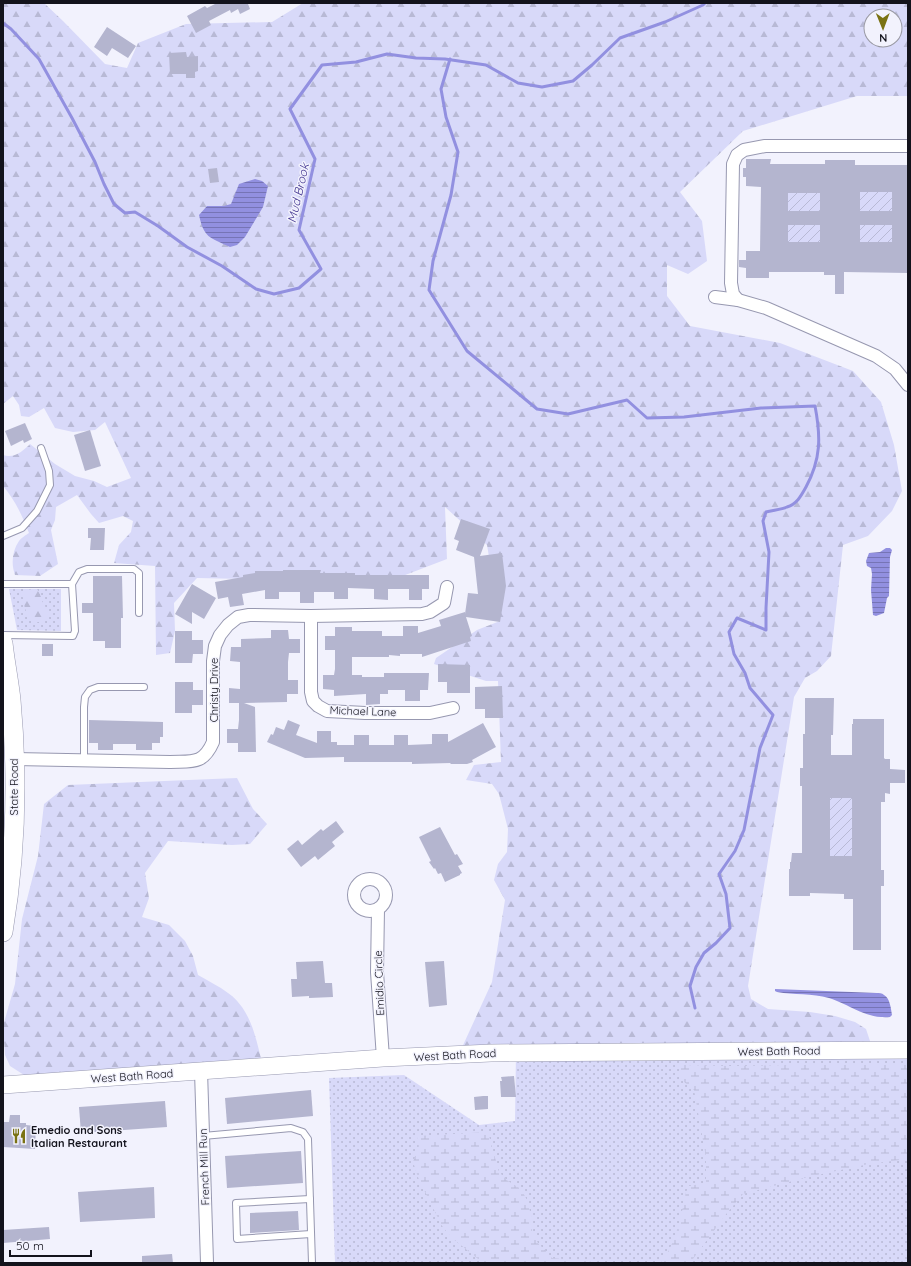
<svg xmlns="http://www.w3.org/2000/svg" width="911" height="1266" font-family="Quicksand,sans-serif">
	<style>
		.grass { fill: url(#grass-dots) }
		.forest { fill: url(#forest-firs); fill-rule: evenodd }
		.wetland { fill: url(#wetland-marsh) }
		.garden { fill: url(#garden-furrows) }
		.water { fill: url(#water-rules) }
		.lines { fill: none; stroke-linecap: round; stroke-linejoin: round }
		.stream { stroke: #9290e0; stroke-width: 3 }
		.building { fill: #b4b5cf; fill-rule: evenodd }
		.lane-casing { stroke: #9798b0; stroke-width: 8 }
		.street-casing { stroke: #9798b0; stroke-width: 14 }
		.secondary-casing { stroke: #9798b0; stroke-width: 18 }
		.primary-casing { stroke: #9798b0; stroke-width: 20 }
		.lane { stroke: #fff; stroke-width: 6 }
		.street { stroke: #fff; stroke-width: 12 }
		.secondary { stroke: #fff; stroke-width: 17 }
		.primary { stroke: #fff; stroke-width: 19 }
		.labels { text-anchor: middle; dominant-baseline: central; stroke-width: 3; stroke-linejoin: round; paint-order: stroke }
		.street-label { font-size: 11px; fill: #13131c; stroke: #f2f2fd }
		.poi-label { font-size: 11px; font-weight: bold; fill: #13131c; stroke: #f2f2fd; text-anchor: start }
		.water-label { font-size: 12px; font-style: italic; fill: #40338f; stroke: #f2f2fd }
	</style>
	<defs>
		<pattern id="grass-dots" width="8" height="8" patternUnits="userSpaceOnUse"><rect width="8" height="8" fill="#d8d9f9"/><path d="M2 2h.1M6 6h.1" fill="none" stroke="#b8b9d5" stroke-width="1.8" stroke-linecap="round"/></pattern>
		<pattern id="forest-firs" width="22" height="20" patternUnits="userSpaceOnUse"><rect width="22" height="20" fill="#d8d9f9"/><path d="M5 1l3.5 6h-7zM16 11l3.5 6h-7z" fill="#b8b9d5"/></pattern>
		<pattern id="wetland-marsh" width="20" height="14" patternUnits="userSpaceOnUse"><rect width="20" height="14" fill="#d8d9f9"/><path d="M1 5h8M5 5V1M11 12h8M15 12V8" fill="none" stroke="#b8b9d5"/></pattern>
		<pattern id="garden-furrows" width="10" height="10" patternUnits="userSpaceOnUse"><rect width="10" height="10" fill="#d8d9f9"/><path d="M-1 1l2-2M0 10L10 0M9 11l2-2" fill="none" stroke="#b8b9d5"/></pattern>
		<pattern id="water-rules" width="6" height="5" patternUnits="userSpaceOnUse"><rect width="6" height="5" fill="#9290e0"/><path d="M0 2.5h6" fill="none" stroke="#7674b5"/></pattern>
	</defs>
	<rect width="100%" height="100%" fill="#f2f2fd"/>
	<g class="grass">
		<polygon points="9,589 61,589 61,631 17,630"/>
		<polygon points="908,1049 908,1263 335,1263 329,1078 404,1075 479,1125 515,1121 516,1052"/>
	</g>
	<g class="forest">
		<path d="M3,3H44L63,21L105,64L127,68L138,43L186,24L272,22L303,3H908V96H857L743,131L680,192L702,221L707,261L688,274L667,265V296L690,326L780,343L853,371L881,402L894,445L902,491L892,511L868,536L843,545L831,656L817,671L805,678L794,697L748,986L751,999L768,1009L810,1012L835,1016L855,1022L866,1029L873,1050L459,1054L492,982L505,900L494,880L498,864L507,852L508,829L499,794L492,784L466,780L474,765L501,762L498,681H486L434,664L436,658L477,630L500,621L487,545L445,507L447,559L387,582L197,578L174,603L175,631L170,653L156,655L155,566L114,563L119,545L131,532L133,521L123,516L99,523L91,514L77,495L56,507L55,520L51,530L58,564L40,576L15,575C11,564 12,551 19,541C21,538 26,535 29,533C22,515 15,500 3,486V455C14,459 23,451 30,444L55,464L75,476L94,481L107,487L131,478L105,422L95,430L73,432L55,428L44,408L29,417L21,416L19,405L13,396L3,404ZM871,16H895V40H871Z"/>
		<path d="M37,589L40,594L42,601L49,613L48,618C44,620 40,623 35,622C27,620 20,597 24,590Z"/>
		<path d="M237,778L253,809L267,824L250,844L232,845L168,841L145,873L149,898L142,917L169,925L185,941L193,956L198,975C208,981 219,986 228,993C252,1010 256,1040 263,1066L35,1082L10,1066L5,1055L3,1026L15,984L22,919L38,856L44,804L68,785Z"/>
	</g>
	<g class="wetland">
		<path d="M908,1063V1159L869,1164L808,1177L743,1194L727,1213L690,1263H660C675,1248 682,1213 686,1192L689,1186L706,1183V1157L694,1090L683,1081L679,1074L681,1065L732,1066Z"/>
		<polygon points="488,1132 499,1172 508,1181 521,1189 527,1200 531,1215 532,1231 538,1243 552,1258 611,1263 483,1263 452,1238 442,1226 419,1180 413,1162 418,1147 417,1136"/>
	</g>
	<g class="garden">
		<polygon points="860,192 892,192 892,213 880,213 879,211 870,211 860,216"/>
		<polygon points="788,193 820,193 820,217 788,213"/>
		<path d="M892,219V245C880,242 872,242 860,245V222Z"/>
		<polygon points="788,220 820,222 820,244 788,245"/>
		<polygon points="852,789 852,856 830,865 830,798"/>
	</g>
	<g class="water">
		<path d="M255,179L262,181L268,186L263,207L245,237L237,245L230,247C209,237 204,238 199,215L207,206H224L231,204L239,184Z"/>
		<polygon points="886,548 890,548 892,550 890,557 889,596 887,598 884,613 876,616 873,615 871,590 872,574 871,568 867,566 866,561 869,553 880,552"/>
		<path d="M775,989L877,993C879,993 882,993 884,995C890,998 891,1009 892,1015L890,1017C865,1019 851,1005 829,998C812,993 794,995 777,992L775,991Z"/>
	</g>
	<g class="lines">
		<g class="stream">
			<polyline points="3,23 11,29 39,59 72,118 95,162 104,184 114,204 125,213 135,212 158,226 187,247 222,266 256,289 274,294 299,288 321,269 299,230 315,159 290,109 322,65 356,62 387,54 416,58 445,59 486,65 518,83 542,87 573,81 592,65 620,38 665,22 703,5 705,3"/>
			<path d="M450,59L441,89L446,117L458,152L451,195L433,261L429,290L467,351L537,409L568,414L627,400L647,418L684,417L761,408L815,406C821,437 821,459 806,487C801,496 797,504 787,507C781,510 772,510 766,512L763,521L769,552L766,608V630L737,618L729,632L734,654L745,673L750,688L773,715L760,748L744,830L735,851L719,874L726,894L730,928L716,943L704,953L696,967L690,986L695,1008"/>
		</g>
	</g>
	<g class="building">
		<polygon points="217,3 250,3 248,4 250,9 240,14 238,9 231,13 230,10 209,21 211,25 196,33 187,16 205,6 207,8"/>
		<polygon points="107,27 136,46 128,58 112,48 107,56 94,47"/>
		<polygon points="186,52 187,57 198,56 198,71 195,72 195,78 186,78 186,74 170,74 169,53"/>
		<path d="M746,159H771L770,164H825V160H855V165H908V273L844,272V294H835V275H824V272H769V278H746V268L739,267V260H746V251H760L761,187L746,186V177H743V168H746ZM860,192H892V211H860ZM788,193H820V211H788ZM788,225H820V242H788ZM860,225H892V242H860Z"/>
		<polygon points="217,168 219,182 210,183 208,169"/>
		<polygon points="25,423 32,439 24,443 23,440 11,446 5,431"/>
		<polygon points="90,430 101,466 85,471 74,435"/>
		<polygon points="461,519 490,529 480,556 502,553 506,586 500,622 466,617 472,636 470,637 471,641 422,657 422,654 400,654 400,656 389,655 389,657 352,657 352,675 362,675 362,677 384,677 384,673 429,673 428,690 420,690 420,701 405,701 405,690 388,690 388,694 380,694 380,704 366,705 366,694 334,696 334,690 323,689 323,675 334,675 335,669 335,650 325,650 325,636 335,636 335,627 352,627 352,631 382,631 382,636 403,636 403,626 418,626 418,633 441,626 439,620 465,612 465,614 468,593 478,594 474,557 456,550 459,541 454,539"/>
		<polygon points="88,528 105,528 104,550 90,550 91,538 88,538"/>
		<polygon points="283,570 321,570 320,573 355,573 355,575 429,575 429,589 422,589 422,600 409,600 409,589 388,589 388,600 374,599 374,589 348,588 348,599 334,599 334,592 314,592 314,603 300,603 300,592 279,592 279,599 265,599 265,590 242,594 244,605 230,607 228,597 218,599 215,582 243,577 243,575 255,573 255,571 283,571"/>
		<polygon points="93,576 122,576 123,618 121,618 121,648 105,648 105,641 93,641 93,613 82,613 82,603 93,603"/>
		<polygon points="192,584 216,598 204,619 192,612 192,624 175,614"/>
		<polygon points="271,630 288,630 289,639 300,639 300,653 289,653 288,662 288,680 298,680 298,694 287,694 287,702 244,703 255,707 256,752 238,752 238,743 227,743 227,729 238,729 239,720 239,703 229,703 229,688 240,689 240,662 230,661 231,647 241,647 241,639 271,638"/>
		<polygon points="175,631 192,631 192,640 203,640 203,654 193,654 192,663 175,663"/>
		<rect x="42" y="644" width="11" height="12"/>
		<polygon points="438,664 470,665 470,693 447,693 447,682 438,682"/>
		<polygon points="175,682 193,682 193,690 203,690 203,705 192,705 192,713 175,713"/>
		<polygon points="502,686 503,718 485,718 485,709 475,709 475,687"/>
		<path d="M805,698H834L833,735H831V755H852V724H853V719H884V758L885,759H890V769L905,770V783H890V794L885,793V802H881V870H884V886H881V950H853V899H844V894L810,893V896H789V869H790V862H791L792,853H802V786H800V768H803V734H805ZM830,798H852V856H830Z"/>
		<polygon points="89,720 163,722 163,737 160,737 160,743 152,743 152,750 136,750 136,744 113,744 113,750 98,750 98,743 89,743"/>
		<polygon points="288,720 300,725 296,735 317,743 317,731 331,731 331,742 337,742 337,745 354,745 354,735 369,735 369,745 394,745 394,735 408,735 408,745 432,744 432,734 448,734 448,742 483,723 496,747 472,760 473,762 467,764 450,764 451,763 412,764 412,762 344,762 344,757 305,758 267,742 271,734 273,735 276,727 284,730"/>
		<polygon points="336,821 344,832 332,842 335,846 318,860 315,856 301,867 287,849 298,840 302,845 321,829 323,831"/>
		<polygon points="440,827 455,855 457,854 463,864 458,866 462,873 460,874 460,875 445,882 441,873 438,874 435,868 434,869 429,862 431,861 419,837"/>
		<polygon points="323,961 325,983 332,983 333,997 309,998 309,996 292,997 291,979 297,979 296,962"/>
		<polygon points="444,961 447,1005 429,1007 425,962"/>
		<polygon points="514,1076 516,1097 501,1097 500,1081 502,1081 501,1077"/>
		<polygon points="311,1090 313,1116 227,1124 225,1098"/>
		<polygon points="483,1096 488,1096 488,1109 475,1110 474,1097"/>
		<polygon points="165,1101 167,1127 81,1133 79,1107"/>
		<polygon points="10,1115 20,1115 20,1123 26,1123 26,1125 36,1126 35,1149 3,1147 3,1122 9,1122"/>
		<polygon points="301,1151 303,1183 227,1188 225,1156"/>
		<polygon points="154,1187 155,1218 80,1222 78,1192"/>
		<polygon points="298,1211 299,1230 250,1233 250,1213"/>
		<polygon points="49,1227 50,1239 3,1243 3,1230"/>
		<polygon points="172,1254 173,1263 142,1263 142,1256"/>
	</g>
	<g class="lines">
		<g class="lane-casing">
			<g id="lane">
				<polyline points="3,536 22,528 37,511 50,485 49,471 41,448"/>
				<polyline points="3,584 72,584 75,631 73,636 3,635"/>
				<polyline points="72,584 79,572 87,569 134,569 139,573 139,613"/>
				<polyline points="84,760 84,707 85,697 90,690 98,687 144,687"/>
				<polyline points="203,1136 291,1128 303,1132 308,1139 312,1263"/>
				<polyline points="310,1199 236,1203 237,1239 311,1234"/>
			</g>
		</g>
		<g class="street-casing">
			<g id="street">
				<polyline points="715,297 738,300 766,308 876,356 895,369 908,385"/>
				<polyline points="738,300 733,294 731,283 733,164 737,155 744,150 765,146 908,146"/>
				<polyline points="311,616 311,692 313,701 318,706 327,711 365,713 430,713 453,708"/>
				<path d="M15,759L170,762C192,761 203,765 213,742V661L215,646L220,635L228,625L238,617L249,615L311,616L422,614L430,612L444,603L447,587"/>
				<circle cx="370" cy="895" r="16"/>
				<polyline points="378,909 377,972 383,1058"/>
				<polyline points="201,1071 207,1263"/>
			</g>
		</g>
		<g class="secondary-casing">
			<polyline id="secondary" points="3,1085 383,1058 491,1053 908,1050"/>
		</g>
		<g class="primary-casing">
			<path id="primary" d="M3,643C5,662 9,681 11,700C18,777 16,855 3,932"/>
		</g>
		<use href="#lane" class="lane"/>
		<use href="#street" class="street"/>
		<use href="#secondary" class="secondary"/>
		<use href="#primary" class="primary"/>
	</g>
	<defs>
		<g id="restaurant-bare" transform="scale(1.2)"><path d="M-5-6h1v4h1v-4h1v4h1v-4h1v5L-1.5 .5V6h-2V.5L-5-1ZM5-6V6H3V1.5H1.5Q1.5-4 5-6Z" fill="#7a7213" stroke="#f2f2fd" stroke-width="2.5" paint-order="stroke"/></g>
	</defs>
	<g fill-rule="evenodd">
		<use href="#restaurant-bare" x="19" y="1136"/>
	</g>
	<g class="labels">
		<g class="street-label">
			<text transform="translate(214 690) rotate(-90)">Christy Drive</text>
			<text transform="translate(363 711) rotate(2)">Michael Lane</text>
			<text transform="translate(14 787) rotate(-90)">State Road</text>
			<text transform="translate(379 983) rotate(-92)">Emidio Circle</text>
			<text transform="translate(779 1051) rotate(-1)">West Bath Road</text>
			<text transform="translate(455 1055) rotate(-3)">West Bath Road</text>
			<text transform="translate(132 1076) rotate(-4)">West Bath Road</text>
			<text transform="translate(204 1167) rotate(-92)">French Mill Run</text>
		</g>
		<g class="poi-label">
			<text x="31" y="1130">Emedio and Sons<tspan x="31" dy="13">Italian Restaurant</tspan></text>
		</g>
		<g class="water-label">
			<text transform="translate(298 193) rotate(-77)">Mud Brook</text>
		</g>
	</g>
	<rect width="911" height="1266" fill="none" stroke="#13131c" stroke-width="8"/>
	<g transform="translate(883 28) rotate(179)"><circle r="19" fill="#f2f2fd" stroke="#9999a3"/>
	<path d="M0-3L7 15L0 10L-7 15Z" fill="#7a7213"/>
	<text y="-6" font-size="11" font-weight="bold" text-anchor="middle" fill="#13131c">N</text>
	</g>
	<path d="M10 1250v6h81v-6" fill="none" stroke="#13131c" stroke-width="2"/>
	<text x="16" y="1250" font-size="12" fill="#13131c" stroke="#f2f2fd" stroke-width="3" paint-order="stroke">50 m</text>
</svg>
